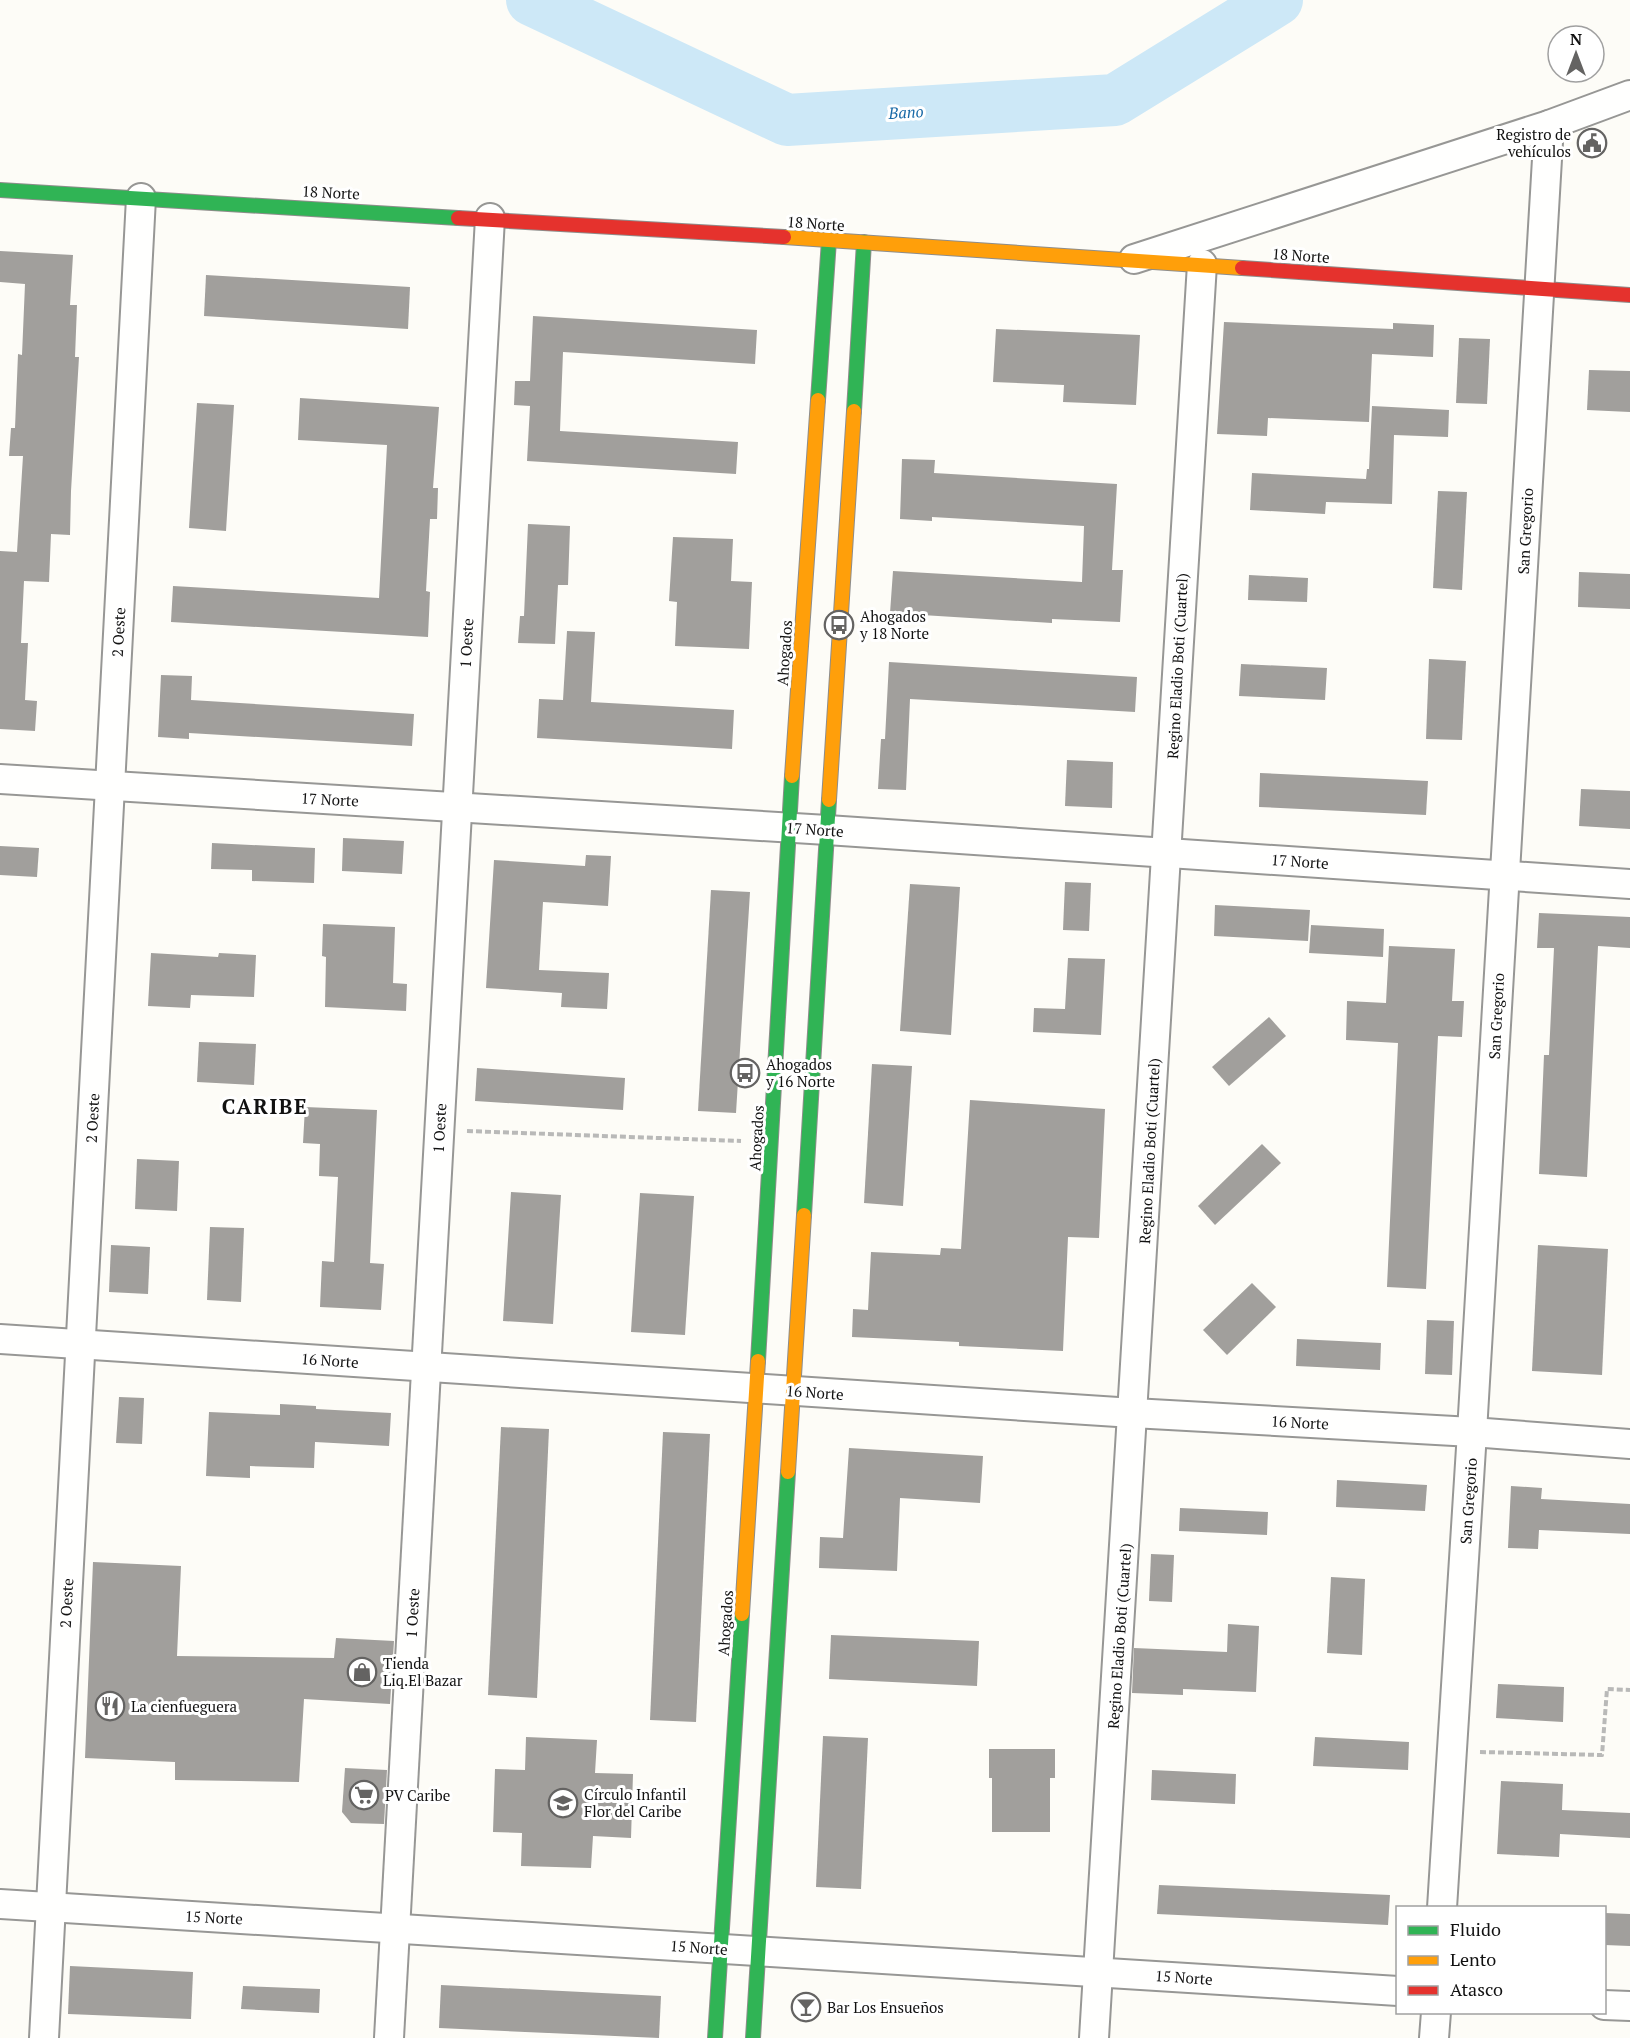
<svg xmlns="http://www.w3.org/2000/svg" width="1630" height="2038" font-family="'PT Serif',serif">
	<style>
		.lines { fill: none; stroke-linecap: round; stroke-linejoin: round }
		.river { stroke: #cde8f7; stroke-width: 52 }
		.building { fill: #a19f9c }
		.street-casing { stroke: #979795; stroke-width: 32 }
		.fast-casing { stroke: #8e8d8b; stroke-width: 16 }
		.slow-casing { stroke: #8e8d8b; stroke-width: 16 }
		.jam-casing { stroke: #8e8d8b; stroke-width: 16 }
		.path { stroke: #b9b9b8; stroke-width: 4; stroke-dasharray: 6 3; stroke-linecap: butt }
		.street { stroke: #fffffe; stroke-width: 28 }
		.fast { stroke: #30b455; stroke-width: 14 }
		.slow { stroke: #ff9f0a; stroke-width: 14 }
		.jam { stroke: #e5322d; stroke-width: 14 }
		.labels { text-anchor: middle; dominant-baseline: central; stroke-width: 6; stroke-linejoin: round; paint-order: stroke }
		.poi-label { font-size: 15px; fill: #111; stroke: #fff; text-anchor: start }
		.street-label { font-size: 15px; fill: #111; stroke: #fff }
		.water-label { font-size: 16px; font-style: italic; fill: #1768a6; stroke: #fff }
		.district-label { font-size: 21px; font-weight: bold; letter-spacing: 1.5px; fill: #111; stroke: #fff }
	</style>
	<rect width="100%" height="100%" fill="#fdfcf7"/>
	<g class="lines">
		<polyline class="river" points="532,0 787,120 1115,100 1277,0"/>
	</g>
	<g class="building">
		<polygon points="0,251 73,255 70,305 77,305 75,357 79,357 71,491 70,535 51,534 49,582 24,581 21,643 28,643 25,700 37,701 35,731 0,729 0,551 17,552 23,456 9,456 11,428 15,428 18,354 22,355 25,284 0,282"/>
		<polygon points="206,275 410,287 408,329 204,316"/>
		<polygon points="533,316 757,330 755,364 563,352 560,431 738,442 736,474 527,461 530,406 514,405 515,381 530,381"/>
		<polygon points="1224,322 1393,329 1393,323 1434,325 1433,357 1372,354 1369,422 1268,418 1267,436 1217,434"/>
		<polygon points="996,329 1140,335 1136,405 1063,402 1064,385 993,382"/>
		<polygon points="1459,338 1490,339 1487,404 1456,403"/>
		<polygon points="1589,370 1630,371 1630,412 1587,410"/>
		<polygon points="300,398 439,407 433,488 438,488 437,519 430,519 426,591 430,592 428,637 171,622 173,586 379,598 387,445 298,440"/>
		<polygon points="197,403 234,405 226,531 189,528"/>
		<polygon points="1372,406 1449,410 1448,437 1394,435 1392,504 1326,502 1325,514 1250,510 1252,473 1366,479 1367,469 1369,469"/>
		<polygon points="902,459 935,460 934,473 1117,484 1112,570 1123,570 1120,622 1052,619 1052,623 890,613 893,571 1082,582 1084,526 932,517 932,521 900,519"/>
		<polygon points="1438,491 1467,492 1462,590 1433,588"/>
		<polygon points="528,524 570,526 568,585 558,585 555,644 518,643 520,616 524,616"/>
		<polygon points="673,537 733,539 731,581 752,582 749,649 675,646 677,602 669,601"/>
		<polygon points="1579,572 1630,574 1630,609 1578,607"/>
		<polygon points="1249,575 1308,578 1307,602 1248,600"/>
		<polygon points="567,631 595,632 591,702 734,710 732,749 537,738 539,699 563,700"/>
		<polygon points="1429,659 1466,661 1462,740 1426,739"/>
		<polygon points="889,662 1137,677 1135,712 910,699 906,790 878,789 881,739 885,739"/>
		<polygon points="1241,664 1327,668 1325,700 1239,696"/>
		<polygon points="161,675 192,676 191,700 414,714 412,746 189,733 189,739 158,737"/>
		<polygon points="1067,760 1113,762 1112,808 1065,806"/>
		<polygon points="1260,773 1428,781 1426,815 1259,807"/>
		<polygon points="1581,789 1630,791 1630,829 1579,826"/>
		<polygon points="343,838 404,841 402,874 342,871"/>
		<polygon points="212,843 315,848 314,883 252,881 252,870 211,869"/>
		<polygon points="0,846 39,848 37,877 0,875"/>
		<polygon points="586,855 611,856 608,906 543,902 539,970 609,973 607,1009 561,1007 562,993 486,988 494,860 585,866"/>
		<polygon points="1065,882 1091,883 1089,931 1063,930"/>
		<polygon points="910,884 960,887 951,1035 900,1031"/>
		<polygon points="711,890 750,892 736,1113 698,1111"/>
		<polygon points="1215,905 1310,910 1308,941 1214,936"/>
		<polygon points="1539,913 1630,917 1630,948 1598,946 1587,1177 1539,1174 1544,1055 1549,1055 1554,948 1537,948"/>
		<polygon points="323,924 395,927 393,983 407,984 406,1011 325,1007 326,957 322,956"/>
		<polygon points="1311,925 1384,929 1383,957 1309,953"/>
		<polygon points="1389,946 1455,949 1452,1001 1464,1001 1462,1037 1438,1036 1426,1289 1387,1287 1398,1043 1346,1040 1347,1001 1386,1003"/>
		<polygon points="151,953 218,957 219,953 256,955 254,997 191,995 190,1008 148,1006"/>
		<polygon points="1068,958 1105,959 1101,1035 1033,1032 1034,1008 1065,1009"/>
		<polygon points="1269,1017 1286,1036 1229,1086 1212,1067"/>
		<polygon points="199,1042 256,1044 254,1085 197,1082"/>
		<polygon points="872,1064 912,1066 903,1206 864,1203"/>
		<polygon points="477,1068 625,1078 623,1110 475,1101"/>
		<polygon points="970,1100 1105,1109 1099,1238 1068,1237 1063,1351 959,1346 959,1342 852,1337 853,1309 868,1310 871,1252 940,1255 941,1248 961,1249"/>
		<polygon points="305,1107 377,1110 370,1263 384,1264 381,1310 320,1307 322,1261 334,1262 338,1177 319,1176 320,1144 303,1143"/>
		<polygon points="1262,1144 1281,1163 1215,1225 1198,1206"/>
		<polygon points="137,1159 179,1161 177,1211 135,1209"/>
		<polygon points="511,1192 561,1195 553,1324 503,1321"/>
		<polygon points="640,1193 694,1196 685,1335 631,1332"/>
		<polygon points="210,1227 244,1228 241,1302 207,1300"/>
		<polygon points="111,1245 150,1247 148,1294 109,1292"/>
		<polygon points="1538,1245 1608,1249 1602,1375 1532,1371"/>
		<polygon points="1252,1283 1276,1307 1227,1355 1203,1330"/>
		<polygon points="1427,1320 1454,1321 1452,1375 1425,1374"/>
		<polygon points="1297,1339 1381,1343 1380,1370 1296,1366"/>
		<polygon points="119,1397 144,1398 142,1444 116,1443"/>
		<polygon points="280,1404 316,1406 316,1409 391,1413 389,1446 315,1442 314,1468 250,1466 250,1478 206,1476 209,1412 280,1415"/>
		<polygon points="501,1427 549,1429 537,1698 488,1695"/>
		<polygon points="663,1432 710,1434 696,1722 650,1720"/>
		<polygon points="849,1448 983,1456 980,1503 900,1498 897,1571 819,1568 820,1537 843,1538"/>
		<polygon points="1337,1480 1427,1485 1425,1511 1336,1507"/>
		<polygon points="1511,1486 1542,1488 1541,1499 1630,1504 1630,1534 1539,1530 1538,1549 1508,1548"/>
		<polygon points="1180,1508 1268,1512 1267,1535 1179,1531"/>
		<polygon points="1151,1554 1174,1555 1172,1602 1149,1601"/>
		<polygon points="93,1562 181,1566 177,1656 334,1658 336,1638 394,1641 390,1704 304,1699 299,1782 175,1780 175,1762 85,1758"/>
		<polygon points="1331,1577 1365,1579 1362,1655 1327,1653"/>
		<polygon points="1228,1624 1259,1626 1256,1692 1183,1689 1183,1695 1132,1693 1134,1648 1227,1652"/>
		<polygon points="831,1635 979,1641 977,1686 829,1679"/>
		<polygon points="1498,1684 1564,1687 1563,1722 1496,1718"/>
		<polygon points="823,1736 868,1738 861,1889 816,1887"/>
		<polygon points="526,1737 597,1740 595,1773 633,1774 631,1838 593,1836 591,1868 521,1866 522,1833 493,1832 495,1769 525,1770"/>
		<polygon points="1315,1737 1409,1742 1408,1770 1313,1766"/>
		<polygon points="989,1749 1055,1749 1055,1778 1050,1778 1050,1832 992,1832 992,1778 989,1778"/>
		<polygon points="345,1768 387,1770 384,1824 351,1823 342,1812"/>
		<polygon points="1152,1770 1236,1774 1235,1804 1151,1800"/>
		<polygon points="1501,1781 1563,1784 1562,1810 1630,1813 1630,1838 1560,1834 1559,1857 1497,1854"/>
		<polygon points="1159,1885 1390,1895 1388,1925 1157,1914"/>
		<polygon points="1605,1913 1630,1914 1630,1946 1605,1945"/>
		<polygon points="70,1966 193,1972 191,2019 68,2014"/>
		<polygon points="441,1985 661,1996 659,2038 439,2028"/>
		<polygon points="243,1986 320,1989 319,2013 241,2009"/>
	</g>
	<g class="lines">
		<g class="street-casing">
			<g id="street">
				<polyline points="1134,259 1549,125 1630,95"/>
				<polyline points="0,779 827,830 1630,884"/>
				<polyline points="0,1339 1133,1413 1472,1432 1630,1444"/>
				<polyline points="0,1904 1398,1991"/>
				<polyline points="1442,1908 1472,1432 1549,125"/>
				<polyline points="1604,2005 1630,2006"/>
				<polyline points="44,2038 141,198"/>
				<polyline points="389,2038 490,218"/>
				<polyline points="1094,2038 1202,264"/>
				<polyline points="1434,2038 1436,2012"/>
			</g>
		</g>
		<g class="fast-casing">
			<g id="fast">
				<polyline points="0,190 458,218"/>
				<polyline points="818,400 829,240"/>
				<polyline points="854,411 864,242"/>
				<polyline points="804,1215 829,800"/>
				<polyline points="758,1361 792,776"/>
				<polyline points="715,2038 742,1614"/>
				<polyline points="753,2038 788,1472"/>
			</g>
		</g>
		<g class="slow-casing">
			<g id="slow">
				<polyline points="784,237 1242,268"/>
				<polyline points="792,776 818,400"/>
				<polyline points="829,800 854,411"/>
				<polyline points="788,1472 804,1215"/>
				<polyline points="742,1614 758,1361"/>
			</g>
		</g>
		<g class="jam-casing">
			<g id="jam">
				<polyline points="458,218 784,237"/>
				<polyline points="1242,268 1630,295"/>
			</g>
		</g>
		<g class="path">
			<polyline points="467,1131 741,1141"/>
			<polyline points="1480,1752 1602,1755 1607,1689 1630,1690"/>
		</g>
		<use href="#street" class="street"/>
		<use href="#fast" class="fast"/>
		<use href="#slow" class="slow"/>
		<use href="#jam" class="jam"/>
	</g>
	<defs>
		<g id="civic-ring" transform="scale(1.5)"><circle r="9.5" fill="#fff" stroke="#646362" stroke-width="1.5"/><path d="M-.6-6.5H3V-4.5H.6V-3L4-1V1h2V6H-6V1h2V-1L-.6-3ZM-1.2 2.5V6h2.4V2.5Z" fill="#646362"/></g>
		<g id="bus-ring" transform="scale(1.5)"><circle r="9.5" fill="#fff" stroke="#646362" stroke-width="1.5"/><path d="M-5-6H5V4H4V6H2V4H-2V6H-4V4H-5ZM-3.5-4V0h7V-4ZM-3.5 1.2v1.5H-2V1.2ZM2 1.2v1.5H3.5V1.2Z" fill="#646362"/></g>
		<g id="shop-ring" transform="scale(1.5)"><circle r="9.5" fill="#fff" stroke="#646362" stroke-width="1.5"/><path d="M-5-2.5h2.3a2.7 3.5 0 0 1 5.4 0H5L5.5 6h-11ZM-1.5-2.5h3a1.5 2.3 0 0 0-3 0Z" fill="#646362"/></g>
		<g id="restaurant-ring" transform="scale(1.5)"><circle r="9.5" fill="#fff" stroke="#646362" stroke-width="1.5"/><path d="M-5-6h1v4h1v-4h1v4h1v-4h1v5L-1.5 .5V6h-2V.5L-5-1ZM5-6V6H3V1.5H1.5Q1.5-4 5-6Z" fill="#646362"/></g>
		<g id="supermarket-ring" transform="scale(1.5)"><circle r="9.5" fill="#fff" stroke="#646362" stroke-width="1.5"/><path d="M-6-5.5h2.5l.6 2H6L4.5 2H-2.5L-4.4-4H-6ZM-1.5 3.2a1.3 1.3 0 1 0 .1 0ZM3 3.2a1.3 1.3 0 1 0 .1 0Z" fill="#646362"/></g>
		<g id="school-ring" transform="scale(1.5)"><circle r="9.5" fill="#fff" stroke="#646362" stroke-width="1.5"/><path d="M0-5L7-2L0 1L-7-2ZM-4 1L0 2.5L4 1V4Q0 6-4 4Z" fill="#646362"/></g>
		<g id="bar-ring" transform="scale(1.5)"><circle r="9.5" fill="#fff" stroke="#646362" stroke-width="1.5"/><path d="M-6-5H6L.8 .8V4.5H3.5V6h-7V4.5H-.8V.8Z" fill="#646362"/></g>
	</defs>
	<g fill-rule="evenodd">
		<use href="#civic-ring" x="1592" y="143"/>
		<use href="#bus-ring" x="839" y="625"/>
		<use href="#bus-ring" x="745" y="1073"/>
		<use href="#shop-ring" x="362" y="1672"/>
		<use href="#restaurant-ring" x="110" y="1706"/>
		<use href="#supermarket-ring" x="364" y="1795"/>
		<use href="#school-ring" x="563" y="1803"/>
		<use href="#bar-ring" x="806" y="2007"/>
	</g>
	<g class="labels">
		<g class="poi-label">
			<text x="1571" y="134" text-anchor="end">Registro de<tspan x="1571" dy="17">vehículos</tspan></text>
			<text x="860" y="616">Ahogados<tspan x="860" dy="17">y 18 Norte</tspan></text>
			<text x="766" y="1064">Ahogados<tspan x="766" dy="17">y 16 Norte</tspan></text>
			<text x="383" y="1663">Tienda<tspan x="383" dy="17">Liq.El Bazar</tspan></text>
			<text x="131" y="1706">La cienfueguera</text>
			<text x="584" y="1794">Círculo Infantil<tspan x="584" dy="17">Flor del Caribe</tspan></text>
			<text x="385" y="1795">PV Caribe</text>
			<text x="827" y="2007">Bar Los Ensueños</text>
		</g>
		<g class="street-label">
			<text transform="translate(331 192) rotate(3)">18 Norte</text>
			<text transform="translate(816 223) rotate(4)">18 Norte</text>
			<text transform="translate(1301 255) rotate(4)">18 Norte</text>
			<text transform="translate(1525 531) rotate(-87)">San Gregorio</text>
			<text transform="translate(118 632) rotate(-87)">2 Oeste</text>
			<text transform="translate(466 643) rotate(-87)">1 Oeste</text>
			<text transform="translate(784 653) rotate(-86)">Ahogados</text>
			<text transform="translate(1177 666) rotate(-87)">Regino Eladio Boti (Cuartel)</text>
			<text transform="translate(330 799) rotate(3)">17 Norte</text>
			<text transform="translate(815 829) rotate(4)">17 Norte</text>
			<text transform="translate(1300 861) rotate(4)">17 Norte</text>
			<text transform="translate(1496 1016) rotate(-87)">San Gregorio</text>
			<text transform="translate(92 1118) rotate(-87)">2 Oeste</text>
			<text transform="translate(439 1128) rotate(-87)">1 Oeste</text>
			<text transform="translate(756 1138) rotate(-87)">Ahogados</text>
			<text transform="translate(1149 1151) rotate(-87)">Regino Eladio Boti (Cuartel)</text>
			<text transform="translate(330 1360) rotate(4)">16 Norte</text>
			<text transform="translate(815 1392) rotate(4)">16 Norte</text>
			<text transform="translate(1300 1422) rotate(3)">16 Norte</text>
			<text transform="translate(1468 1501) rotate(-86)">San Gregorio</text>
			<text transform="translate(66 1603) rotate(-87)">2 Oeste</text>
			<text transform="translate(412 1613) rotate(-87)">1 Oeste</text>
			<text transform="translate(725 1623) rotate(-86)">Ahogados</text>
			<text transform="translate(1119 1636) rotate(-86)">Regino Eladio Boti (Cuartel)</text>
			<text transform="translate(214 1917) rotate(3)">15 Norte</text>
			<text transform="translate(699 1947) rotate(4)">15 Norte</text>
			<text transform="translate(1184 1977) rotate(4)">15 Norte</text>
		</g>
		<g class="water-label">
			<text transform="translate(906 112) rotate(-3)">Bano</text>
		</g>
		<g class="district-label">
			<text x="265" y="1106">CARIBE</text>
		</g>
	</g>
	<rect x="1396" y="1906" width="210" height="108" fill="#ffffff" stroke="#a0a0a0" stroke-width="1.5"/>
	<rect x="1408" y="1926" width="30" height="9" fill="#30b455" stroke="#a0a0a0" stroke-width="1.5"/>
	<text x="1450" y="1936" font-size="18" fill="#111111">Fluido</text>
	<rect x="1408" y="1956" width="30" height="9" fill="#ff9f0a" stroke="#a0a0a0" stroke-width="1.5"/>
	<text x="1450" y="1966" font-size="18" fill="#111111">Lento</text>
	<rect x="1408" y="1986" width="30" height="9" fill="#e5322d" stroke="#a0a0a0" stroke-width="1.5"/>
	<text x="1450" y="1996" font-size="18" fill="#111111">Atasco</text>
	<g transform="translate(1576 54)"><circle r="28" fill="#ffffff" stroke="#a0a0a0" stroke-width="1.5"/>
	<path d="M0-4.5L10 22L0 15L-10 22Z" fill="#646362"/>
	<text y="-9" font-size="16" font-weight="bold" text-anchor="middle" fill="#111111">N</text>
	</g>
</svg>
